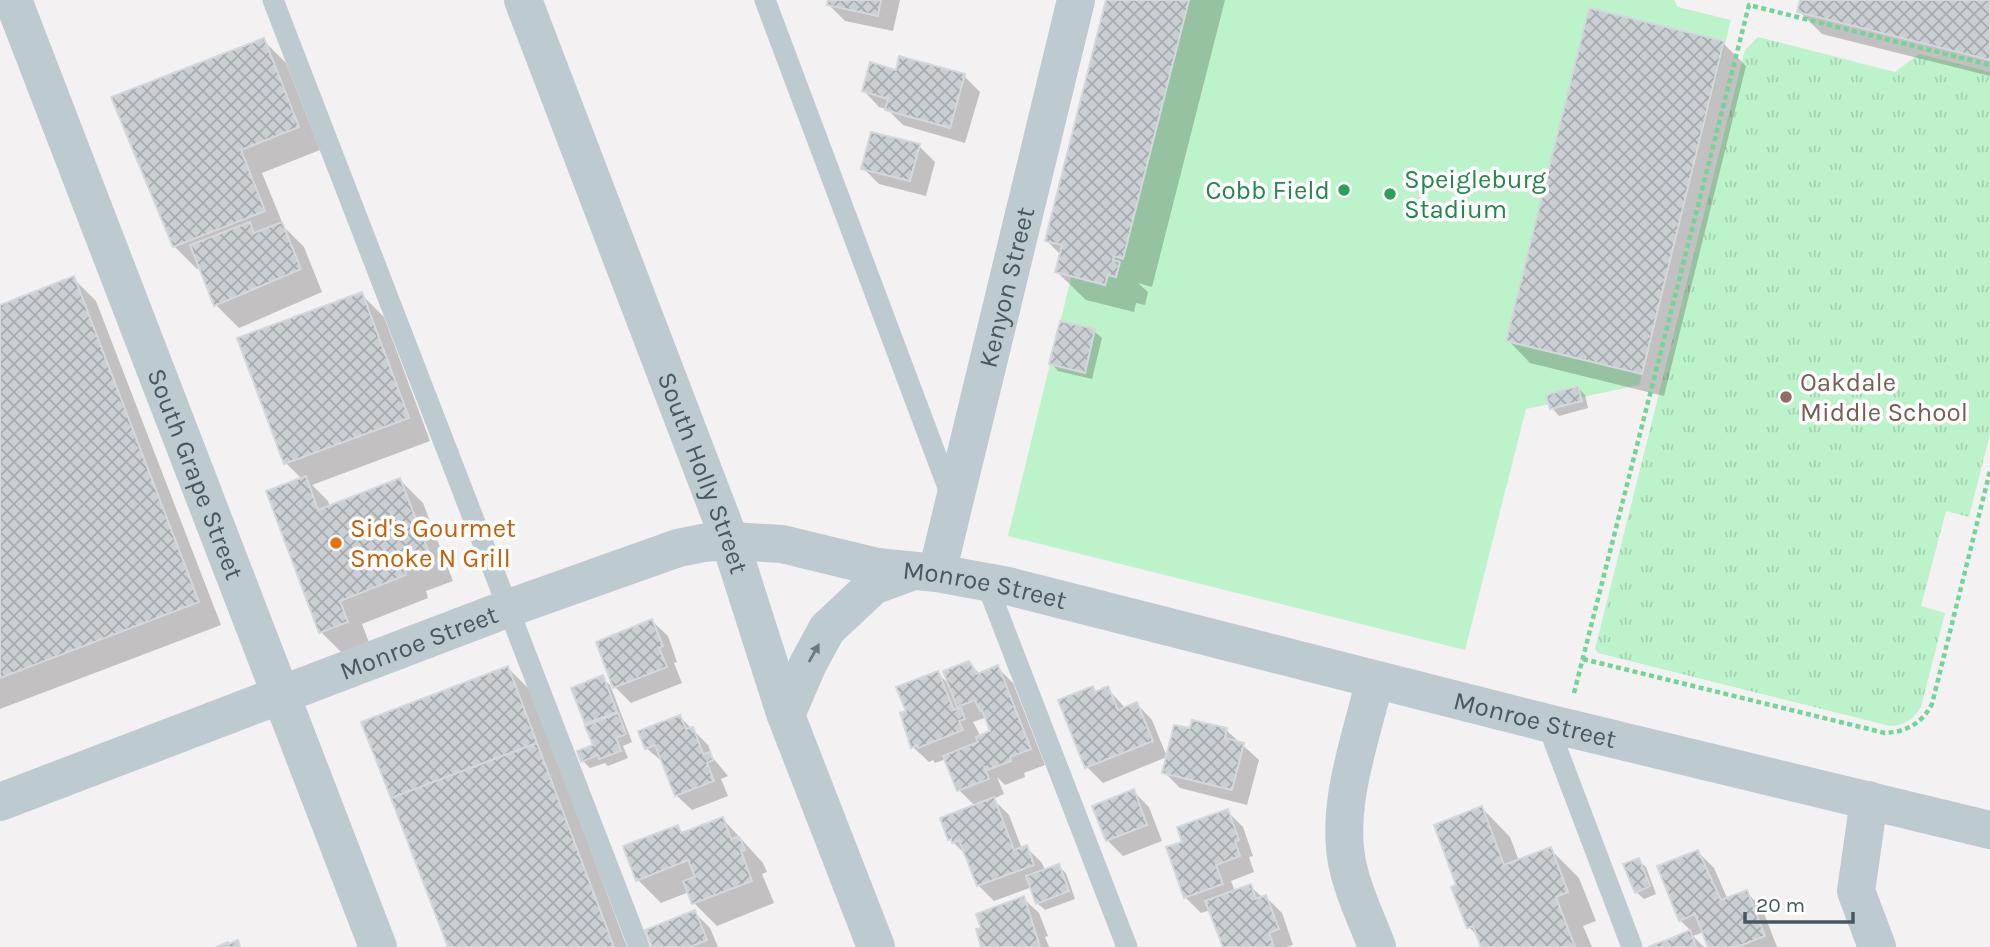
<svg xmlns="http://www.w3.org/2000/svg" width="1990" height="947" font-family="Karla,sans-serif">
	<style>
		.grass { fill: url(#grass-tufts) }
		.pitch { fill: #bcf3ca }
		.shadow { fill: #0003; fill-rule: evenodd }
		.building { fill: url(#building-cross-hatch); stroke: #d4d8dd; stroke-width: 2 }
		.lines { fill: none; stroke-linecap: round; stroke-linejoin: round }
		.path { stroke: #71d595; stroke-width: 4.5; stroke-dasharray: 5 3.5; stroke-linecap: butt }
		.service { stroke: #bdcbd1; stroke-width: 21 }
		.minor { stroke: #bdcbd1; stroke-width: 38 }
		.tertiary { stroke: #bdcbd1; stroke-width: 38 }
		.oneway { fill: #6a7a82 }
		.leisure-dot { fill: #2e9e5b; stroke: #fff; stroke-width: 2.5 }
		.education-dot { fill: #8d6e63; stroke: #fff; stroke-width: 2.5 }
		.food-dot { fill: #e8710a; stroke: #fff; stroke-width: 2.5 }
		.labels { text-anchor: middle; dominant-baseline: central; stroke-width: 7; stroke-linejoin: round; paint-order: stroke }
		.leisure-label { font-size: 26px; fill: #27864d; stroke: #fff; text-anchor: start }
		.street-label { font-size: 26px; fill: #475860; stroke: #fff }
		.education-label { font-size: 26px; fill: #785e54; stroke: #fff; text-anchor: start }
		.food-label { font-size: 26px; fill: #c56008; stroke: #fff; text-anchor: start }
	</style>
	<defs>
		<pattern id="grass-tufts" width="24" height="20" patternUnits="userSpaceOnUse" patternTransform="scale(1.75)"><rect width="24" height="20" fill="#bcf3ca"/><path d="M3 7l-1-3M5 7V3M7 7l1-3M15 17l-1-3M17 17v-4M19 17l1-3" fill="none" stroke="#a3d2b0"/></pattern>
		<pattern id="building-cross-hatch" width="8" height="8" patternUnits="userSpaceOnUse" patternTransform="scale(1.75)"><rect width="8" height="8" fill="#cacfd3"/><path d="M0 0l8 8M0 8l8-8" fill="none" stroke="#a6abaf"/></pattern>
	</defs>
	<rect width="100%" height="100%" fill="#f3f1f1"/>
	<path class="grass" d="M1758,37L1895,72L1919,54L1990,72V434L1969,517L1946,511L1921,606L1945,613L1921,707C1913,720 1905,725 1890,726L1598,653L1595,649L1745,50Z"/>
	<polygon class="pitch" points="1139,0 1674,0 1678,7 1731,20 1639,385 1526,409 1465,650 1008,536"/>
	<g class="shadow">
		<polygon points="830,0 900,0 893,31 845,21 829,5"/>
		<polygon points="1108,0 1225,0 1152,287 1138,283 1148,292 1145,305 1136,303 1134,312 1086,300 1057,272 1061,255 1047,241"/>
		<polygon points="1802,0 1990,0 1990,76 1822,34 1799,11"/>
		<polygon points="263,40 286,63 320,150 262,173 284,227 304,247 322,292 239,328 216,305 201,268 197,269 174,246"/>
		<polygon points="1723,43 1746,66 1664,396 1530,363 1508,340"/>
		<polygon points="897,72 964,76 980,92 965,143 903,125 887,109 879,107 864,91"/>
		<polygon points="919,146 935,162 926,196 879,184 863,168"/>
		<polygon points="73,278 96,301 221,625 0,709 0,306"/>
		<polygon points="361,294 384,317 430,441 312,485 328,501 330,507 400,480 423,503 453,581 426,591 428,598 362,624 370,645 344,655 321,632 302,479 286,463"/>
		<polygon points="1094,331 1102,338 1092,379 1058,371 1051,363"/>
		<polygon points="1578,388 1585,395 1588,408 1559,416 1552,408"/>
		<polygon points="652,621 668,636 677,662 674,663 682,683 631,703 615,687"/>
		<path d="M968,663L980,674L997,667L1013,683L1045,765L1024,773L1025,777L1005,785L997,777L1004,794L993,799L1009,815L1022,849L1026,847L1042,863L1045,870L1058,866L1066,873L1075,899L1045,910L1037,903L1032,887L994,901L978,885L966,855L950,839L975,806L959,790L946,759L935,763L933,760L929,762L913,747L908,713L937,673L951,686ZM987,717L993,732L981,737L973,722Z"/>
		<polygon points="508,668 531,691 627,947 450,947"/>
		<polygon points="602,678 610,685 632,742 623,746 628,758 608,766 605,763 590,768 583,761 595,746 590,726 586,723"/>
		<polygon points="1093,688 1098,693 1108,689 1126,709 1137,704 1152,720 1167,757 1103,783 1087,767"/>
		<polygon points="680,717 708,745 713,758 728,776 721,779 728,796 692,810 676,795 664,763 646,748"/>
		<polygon points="1226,730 1259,760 1247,805 1180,788 1164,772"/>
		<polygon points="1133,791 1149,807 1162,841 1123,856 1107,840"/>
		<polygon points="1482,808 1510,837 1519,861 1550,849 1579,878 1596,921 1583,926 1592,947 1483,947 1479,938 1469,927 1459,886"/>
		<polygon points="1227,811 1243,827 1253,856 1249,857 1254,872 1231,881 1235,891 1250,886 1263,898 1266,897 1282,913 1293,945 1287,947 1225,947 1211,910 1201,913 1185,897 1184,843"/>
		<polygon points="723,819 763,863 767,872 762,874 774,903 717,926 694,903 689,892 661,903 638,880 678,827 684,834"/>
		<polygon points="1698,852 1714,868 1728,900 1746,892 1762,908 1777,947 1710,947 1704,932 1693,936 1704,947 1653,947 1692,932 1680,920"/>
		<polygon points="1638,860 1646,867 1656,894 1644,899 1636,892"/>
		<polygon points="1023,898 1039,913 1048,936 1045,937 1049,947 983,947"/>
		<polygon points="694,912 710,928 718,947 654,947"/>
	</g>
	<g class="building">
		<polygon points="828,0 881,0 878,16 827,5"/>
		<polygon points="1106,0 1189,0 1123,259 1114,256 1113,260 1120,262 1116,277 1108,275 1105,285 1055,272 1062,245 1045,241"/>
		<polygon points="1800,0 1990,0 1990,60 1797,12"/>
		<polygon points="1589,8 1724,41 1642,374 1506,341"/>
		<polygon points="264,38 299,127 241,150 265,211 173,247 111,97"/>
		<polygon points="899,56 965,74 950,128 885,110 888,99 862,91 870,62 896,70"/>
		<polygon points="871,132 920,144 910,181 861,169"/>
		<polygon points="250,222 254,233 282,222 301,269 214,306 190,245"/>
		<polygon points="74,276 199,602 0,678 0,305"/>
		<polygon points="362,292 409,418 284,464 237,338"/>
		<polygon points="1060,321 1095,329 1085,373 1049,364"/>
		<polygon points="1578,386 1582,401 1550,409 1546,395"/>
		<polygon points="306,476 318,510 400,478 431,558 404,568 406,575 340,601 348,622 319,633 266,491"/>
		<polygon points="652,619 663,646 659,648 667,667 613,688 596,642"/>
		<polygon points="969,661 977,674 998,665 1031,749 1010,757 1011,761 987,770 984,766 989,779 957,791 943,756 978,742 976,737 990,731 982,710 980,711 975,700 957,707 943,671"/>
		<polygon points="508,666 537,743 391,798 361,722"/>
		<polygon points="938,671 954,710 961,708 965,719 959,721 963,730 918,748 917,745 911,748 900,713 906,711 896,687"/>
		<polygon points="603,675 617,712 585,724 571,688"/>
		<polygon points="1093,686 1095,692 1108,686 1118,710 1137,702 1153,741 1085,768 1058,700"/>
		<polygon points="618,713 626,734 616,738 621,751 599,759 598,755 581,762 577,751 593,745 585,726"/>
		<polygon points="680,715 686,729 693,727 703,754 710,752 713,760 707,763 714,781 675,796 655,745 645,749 638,731"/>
		<polygon points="1192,720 1227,728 1225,738 1244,743 1232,790 1162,773 1174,725 1190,728"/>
		<polygon points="537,743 614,947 448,947 391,798"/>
		<polygon points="1134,789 1147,825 1106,841 1092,806"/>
		<polygon points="994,797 1014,850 1027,845 1034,865 977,886 959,840 952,843 951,839 948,840 940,818"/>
		<polygon points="1482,806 1504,865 1551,847 1568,892 1556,897 1575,947 1481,947 1473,926 1467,928 1451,887 1456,885 1434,825"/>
		<polygon points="1228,809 1239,840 1235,842 1240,856 1216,865 1223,884 1184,898 1166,847 1182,842 1177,827"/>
		<polygon points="723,817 731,839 737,837 738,839 740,838 745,850 741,851 752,881 692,904 683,881 695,877 688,860 636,881 623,846 678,825 681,833"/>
		<polygon points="1698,850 1721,900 1747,890 1765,936 1737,947 1708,947 1695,914 1679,921 1657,866"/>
		<polygon points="1639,858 1650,886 1635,893 1623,864"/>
		<polygon points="1059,864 1069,891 1036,904 1026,876"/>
		<polygon points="1251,884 1256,899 1266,895 1279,929 1269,933 1274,947 1223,947 1205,901"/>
		<polygon points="1024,896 1040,947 981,947 976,929 981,928 976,914"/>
		<polygon points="695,910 707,940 690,947 652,947 645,930"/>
		<polygon points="1690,930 1696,947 1648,947 1672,938"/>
		<polygon points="238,940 240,947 216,947 228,942 229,944"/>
	</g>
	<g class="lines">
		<g class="path">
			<path d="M1583,659L1885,733C1907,732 1922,723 1932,704L1990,471"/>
			<polyline points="1574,693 1749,5 1990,65"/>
		</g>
		<g class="service">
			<polyline points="273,0 639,947"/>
			<polyline points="765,0 952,498"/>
			<polyline points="986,582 1127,947"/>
			<polyline points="1547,723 1632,947"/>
		</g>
		<g class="minor">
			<path id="s1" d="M13,0L378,947"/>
			<path id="s2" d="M937,573L1076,0"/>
			<path d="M1375,680C1361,738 1333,811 1349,871C1355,897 1368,922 1377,947"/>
			<polyline points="1869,800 1856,891 1877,947"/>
			<path id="s3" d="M0,802L509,608L678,548L703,543L730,541"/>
		</g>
		<g class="tertiary">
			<path id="s4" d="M523,0L730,541L785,713L876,947"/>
			<path id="s5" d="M730,541L782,544L877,567L937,573L1008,586L1547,723L1990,830"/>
			<polyline points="786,715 808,664 827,629 873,586 911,572"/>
		</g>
	</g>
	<defs><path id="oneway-solid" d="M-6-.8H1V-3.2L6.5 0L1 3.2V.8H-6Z" transform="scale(1.75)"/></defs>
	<use class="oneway" href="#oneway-solid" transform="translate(814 653) rotate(-61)"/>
	<g class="leisure-dot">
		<circle cx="1344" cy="190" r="7"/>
		<circle cx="1390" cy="194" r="7"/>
	</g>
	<circle class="education-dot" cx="1786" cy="397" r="7"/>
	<circle class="food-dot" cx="336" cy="543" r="7"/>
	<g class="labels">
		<g class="leisure-label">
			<text x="1404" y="179">Speigleburg<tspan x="1404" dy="30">Stadium</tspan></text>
			<text x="1330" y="190" text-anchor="end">Cobb Field</text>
		</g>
		<g class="street-label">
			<text stroke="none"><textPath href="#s2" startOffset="294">Kenyon Street</textPath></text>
			<text stroke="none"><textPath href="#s4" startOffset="506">South Holly Street</textPath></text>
			<text stroke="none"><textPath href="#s1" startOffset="508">South Grape Street</textPath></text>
			<text stroke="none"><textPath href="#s5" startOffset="259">Monroe Street</textPath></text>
			<text stroke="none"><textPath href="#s3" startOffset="448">Monroe Street</textPath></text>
			<text stroke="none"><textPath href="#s5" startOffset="826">Monroe Street</textPath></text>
		</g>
		<g class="education-label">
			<text x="1800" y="382">Oakdale<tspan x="1800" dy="30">Middle School</tspan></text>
		</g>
		<g class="food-label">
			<text x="350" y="528">Sid's Gourmet<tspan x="350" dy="30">Smoke N Grill</tspan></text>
		</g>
	</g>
	<path d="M1745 912v10h108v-10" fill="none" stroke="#475860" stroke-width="3.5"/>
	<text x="1756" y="912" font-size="21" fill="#475860" stroke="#ffffff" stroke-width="5" paint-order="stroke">20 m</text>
</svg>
